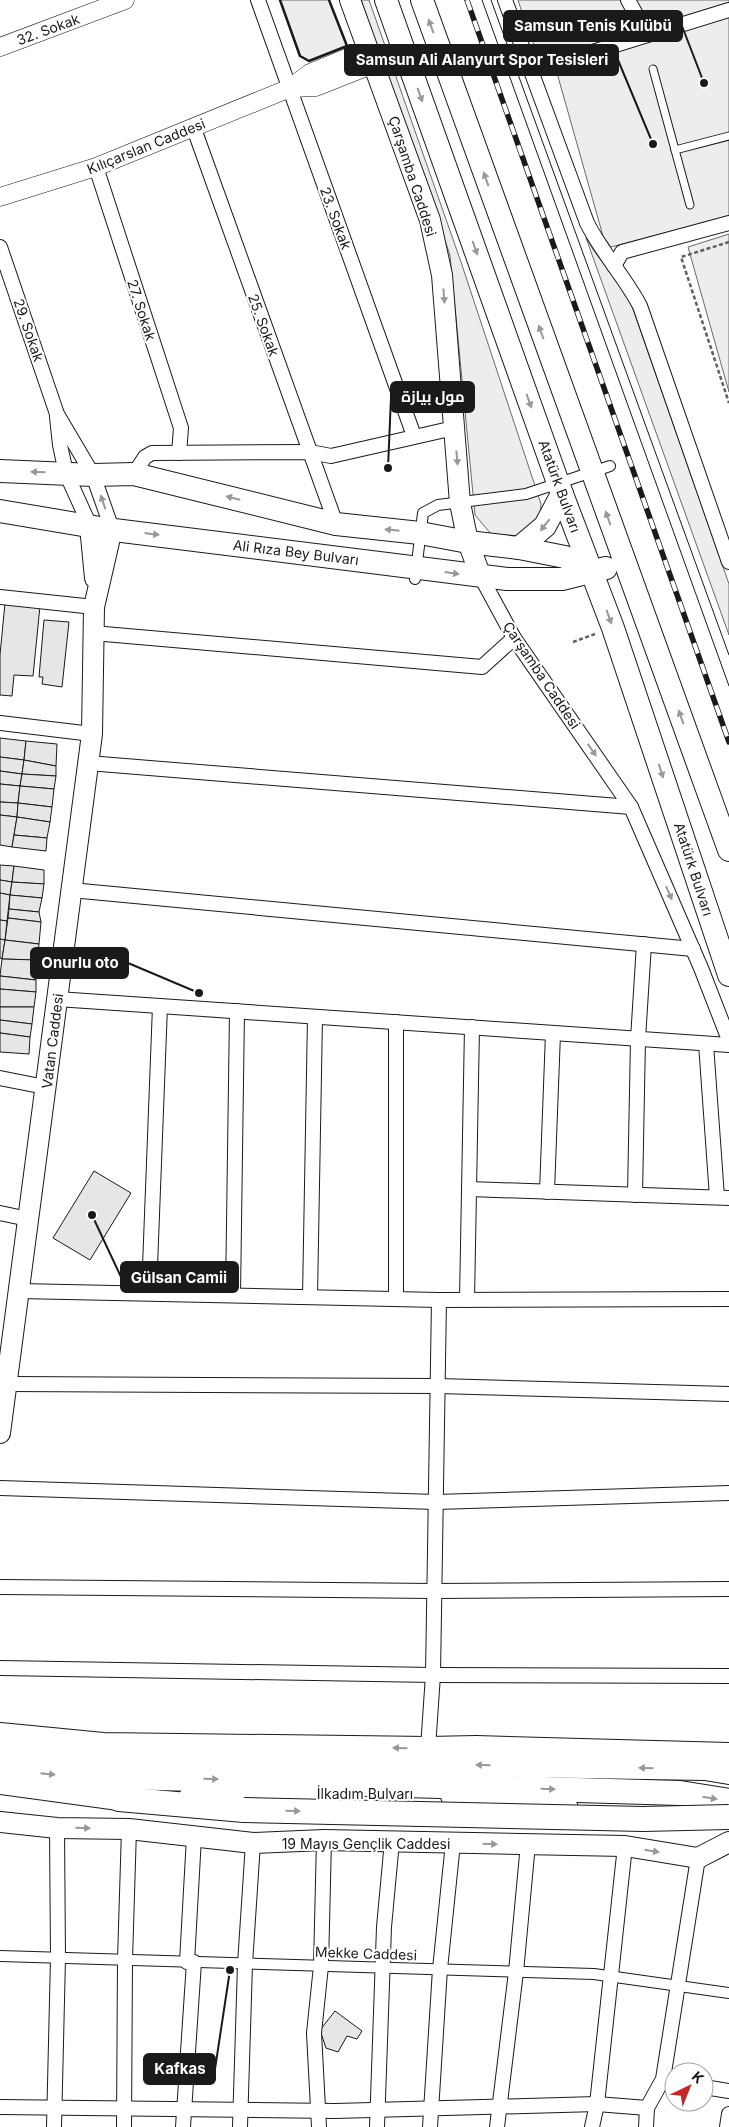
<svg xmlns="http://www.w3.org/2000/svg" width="729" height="2127" font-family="Inter,Cairo,sans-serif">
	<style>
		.built { fill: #ededed; stroke: #6a6a6a }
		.building { fill: #e6e6e6; stroke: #1a1a1a }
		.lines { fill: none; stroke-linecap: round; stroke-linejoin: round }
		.service-casing { stroke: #1a1a1a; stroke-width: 9 }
		.pedestrian-casing { stroke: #1a1a1a; stroke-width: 12 }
		.minor-casing { stroke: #1a1a1a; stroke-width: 16 }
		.tertiary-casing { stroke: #1a1a1a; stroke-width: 19 }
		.secondary-casing { stroke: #1a1a1a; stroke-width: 22 }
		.primary-casing { stroke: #1a1a1a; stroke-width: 24 }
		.trunk-casing { stroke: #1a1a1a; stroke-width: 26 }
		.path { stroke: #5f5f5f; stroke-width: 2.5; stroke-dasharray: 4 2.5; stroke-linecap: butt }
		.service { stroke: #fff; stroke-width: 7 }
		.pedestrian { stroke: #fff; stroke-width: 10 }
		.minor { stroke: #fff; stroke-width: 14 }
		.tertiary { stroke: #fff; stroke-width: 18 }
		.secondary { stroke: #fff; stroke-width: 20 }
		.primary { stroke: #fff; stroke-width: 22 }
		.trunk { stroke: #fff; stroke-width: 24 }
		.tram { stroke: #1a1a1a; stroke-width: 1 }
		.rail-casing { stroke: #1a1a1a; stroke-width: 5.5 }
		.rail { stroke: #fff; stroke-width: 4; stroke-dasharray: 11; stroke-linecap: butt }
		.trunk-bridge-casing { stroke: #1a1a1a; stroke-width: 26; stroke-linecap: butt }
		.trunk-bridge { stroke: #fff; stroke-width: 24 }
		.wall { stroke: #1a1a1a; stroke-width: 2.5 }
		.oneway { fill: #989898 }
		.labels { text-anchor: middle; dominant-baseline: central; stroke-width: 4; stroke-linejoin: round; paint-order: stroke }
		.street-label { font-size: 14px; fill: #1a1a1a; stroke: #fff }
		.leader { fill: none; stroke: #1a1a1a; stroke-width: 2 }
		.callout-dot { fill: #1a1a1a; stroke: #fff; stroke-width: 2 }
		.callout { fill: #1a1a1a; stroke: #1a1a1a; stroke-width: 2 }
		.callout-label { font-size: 15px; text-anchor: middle; font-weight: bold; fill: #fff }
	</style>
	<rect width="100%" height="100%" fill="#fff"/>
	<g class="built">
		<polygon points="280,0 329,0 347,46 309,61 300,56"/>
		<polygon points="361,0 369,0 461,262 541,504 540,517 518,536 491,534 475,515 450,255"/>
		<polygon points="518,0 729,0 729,216 611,247 603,236 557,73 531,40"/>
		<polygon points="729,234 729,392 688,247"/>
		<polygon points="586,238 594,251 625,292 633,309 729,584 729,635"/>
	</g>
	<g class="building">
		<polygon points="5,603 40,606 33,676 14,675 12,696 0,695 0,655"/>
		<polygon points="44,620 69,622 62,687 42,684 43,677 39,677"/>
		<polygon points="0,738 26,741 24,760 0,757"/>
		<polygon points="26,741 57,744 56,766 24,760"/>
		<polygon points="0,757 24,760 22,774 0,771"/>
		<polygon points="24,760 56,766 56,776 22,774"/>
		<polygon points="0,771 22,774 20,786 0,784"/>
		<polygon points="22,774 56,776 54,789 20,786"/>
		<polygon points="0,784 20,786 18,803 0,802"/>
		<polygon points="20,786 54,789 52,807 18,803"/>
		<polygon points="0,802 18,803 17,817 0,815"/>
		<polygon points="18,803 52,807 50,822 17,817"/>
		<polygon points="0,815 17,817 12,847 0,845"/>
		<polygon points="17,817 50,822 47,838 14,835"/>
		<polygon points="14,835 47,838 46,851 12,847"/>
		<polygon points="0,865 14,866 12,882 0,880"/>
		<polygon points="14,866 44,870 44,884 12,882"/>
		<polygon points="0,880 12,882 10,895 0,893"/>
		<polygon points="12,882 44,884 42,898 10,895"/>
		<polygon points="0,893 10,895 7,921 0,920"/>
		<polygon points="10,895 42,898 39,912 9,909"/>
		<polygon points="9,909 39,912 41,922 8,918"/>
		<polygon points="8,918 41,922 39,944 5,940"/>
		<polygon points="0,920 7,921 5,940 0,939"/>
		<polygon points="0,939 5,940 2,959 0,958"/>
		<polygon points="5,940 39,944 37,960 2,959"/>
		<polygon points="2,959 37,960 36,980 0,976"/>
		<polygon points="0,976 36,980 36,992 0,989"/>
		<polygon points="0,989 36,992 34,1007 0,1007"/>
		<polygon points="0,1007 34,1007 32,1024 0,1020"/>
		<polygon points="0,1020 32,1024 30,1037 0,1033"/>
		<polygon points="0,1033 30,1037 29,1054 0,1052"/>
		<polygon points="94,1171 131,1193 90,1260 53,1238"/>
		<polygon points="335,2011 362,2031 357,2039 347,2036 338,2052 326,2048 320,2030"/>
	</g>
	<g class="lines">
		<g class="service-casing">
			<g id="service">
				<polyline points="653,69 690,205"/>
				<polyline points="675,150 729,136"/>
			</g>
		</g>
		<g class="pedestrian-casing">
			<g id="pedestrian">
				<polyline points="415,579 423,513 438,505 526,494 610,466"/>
				<polyline points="0,1956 594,1974 729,1993"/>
			</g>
		</g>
		<g class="minor-casing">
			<g id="minor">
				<polyline points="258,0 414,436"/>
				<path d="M505,0L587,223C602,253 625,277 640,306L729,562"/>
				<polyline points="628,0 647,34"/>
				<polyline points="531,71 729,10"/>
				<polyline points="193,126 336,524"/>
				<polyline points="96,167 181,428 179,453"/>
				<polyline points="0,247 57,414 93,475 112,529"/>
				<polyline points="614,266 622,252 729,223"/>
				<polyline points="57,417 60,445 66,473 90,526"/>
				<polyline points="134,474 145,457 152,453 310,452 331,456 454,428"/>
				<polyline points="481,577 514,638 631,807 701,968 729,1040"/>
				<polyline points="0,597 94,607"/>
				<polyline points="93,633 482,667 514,638"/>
				<polyline points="0,723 92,734"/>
				<polyline points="88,763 631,807"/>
				<polyline points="71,890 693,949"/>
				<polyline points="57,999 729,1045"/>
				<polyline points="706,1044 717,1197"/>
				<polyline points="0,1078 45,1087"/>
				<polyline points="469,1189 729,1198"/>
				<polyline points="547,1192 553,1033"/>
				<polyline points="635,1195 638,1039 644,944"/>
				<polyline points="0,1213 28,1219"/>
				<polyline points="19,1291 439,1300 729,1299"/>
				<polyline points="149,1293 160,1006"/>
				<polyline points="233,1295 237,1011"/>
				<polyline points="310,1297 315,1017"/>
				<polyline points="396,1299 396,1022"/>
				<polyline points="467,1300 472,1027"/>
				<polyline points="7,1384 438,1386 729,1394"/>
				<polyline points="0,1488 436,1502 729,1493"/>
				<polyline points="0,1587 434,1591 729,1589"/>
				<polyline points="0,1668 433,1675 729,1676"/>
				<polyline points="428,1748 433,1675 439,1300"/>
				<polyline points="187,1962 194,1837"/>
				<polyline points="704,2087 729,2091"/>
				<polyline points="0,2107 335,2111 597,2104 647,2108"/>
				<polyline points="54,2127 58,1958 57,1828"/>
				<polyline points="124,2127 125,1960 129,1829"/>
				<polyline points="183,2127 194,1962"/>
				<polyline points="240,2127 245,1964 253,1843"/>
				<polyline points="319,2127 314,2033 321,1966 324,1840"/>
				<polyline points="377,2127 384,1927 392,1841"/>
				<polyline points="430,2127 440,1969 453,1843"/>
				<polyline points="497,2127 516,1972 528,1844"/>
				<polyline points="592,2127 597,2104 625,1846"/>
				<polyline points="646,2127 647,2108 663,2079 698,1858"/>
				<polyline points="727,2127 729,2114"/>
			</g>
		</g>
		<g class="tertiary-casing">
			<g id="tertiary">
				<polyline points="0,47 125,0"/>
				<polyline points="290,88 310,73 368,49"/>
				<polyline points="0,197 96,167 290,88 316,87 374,64"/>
			</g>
		</g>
		<g class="secondary-casing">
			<g id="secondary">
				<polyline points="350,0 430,220 442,275 460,503 468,542 481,577"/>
				<polyline points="90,526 95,578"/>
				<polyline points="0,1433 92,734 94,607 112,529"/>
				<polyline points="0,1822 57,1828 129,1829 253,1843 324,1840 625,1846 698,1858 729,1842"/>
			</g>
		</g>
		<g class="primary-casing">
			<g id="primary">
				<polyline points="386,0 562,494 613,628 729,975"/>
				<polyline points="422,0 729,850"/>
				<polyline points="0,471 93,475 134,474 336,524 420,533 468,542 519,548 565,557 592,571"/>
				<polyline points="0,511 106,529 507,579 562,579 606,568"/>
				<polyline points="519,548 545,526 562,494"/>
				<polyline points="0,1734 103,1744 428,1748 476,1747 729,1754"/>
				<polyline points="0,1783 119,1799 138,1798"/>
				<polyline points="452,1796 567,1808"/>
				<polyline points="190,1797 320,1793"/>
			</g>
		</g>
		<g class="trunk-casing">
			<g id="trunk">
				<polyline points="0,1751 45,1757 705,1768 729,1772"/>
				<polyline points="0,1768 53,1775 680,1793 729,1801"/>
				<polyline points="119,1799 244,1810"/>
			</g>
		</g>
		<g class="path">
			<polyline points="729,242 681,257 729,403"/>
			<polyline points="573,642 595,634"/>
		</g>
		<use href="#service" class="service"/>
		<use href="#pedestrian" class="pedestrian"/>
		<use href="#minor" class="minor"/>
		<use href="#tertiary" class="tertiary"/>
		<use href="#secondary" class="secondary"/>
		<use href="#primary" class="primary"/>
		<use href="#trunk" class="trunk"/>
		<g class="tram">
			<polyline points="482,0 729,686"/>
			<polyline points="491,0 729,655"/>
		</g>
		<g class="rail-casing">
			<polyline id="rail" points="467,0 729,742"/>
		</g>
		<use href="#rail" class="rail"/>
		<g class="trunk-bridge-casing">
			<polyline id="trunk-bridge" points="244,1810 643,1819 729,1817"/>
		</g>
		<use href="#trunk-bridge" class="trunk-bridge"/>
		<polyline class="wall" points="280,0 300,56 309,61 347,46 329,0"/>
	</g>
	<defs><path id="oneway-solid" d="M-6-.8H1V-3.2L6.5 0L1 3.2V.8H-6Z" transform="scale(1.25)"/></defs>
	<g class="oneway">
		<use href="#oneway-solid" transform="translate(431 26) rotate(-110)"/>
		<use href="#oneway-solid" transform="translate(420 95) rotate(70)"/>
		<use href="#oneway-solid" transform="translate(486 179) rotate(-110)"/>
		<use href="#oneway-solid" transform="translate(475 248) rotate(70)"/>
		<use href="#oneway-solid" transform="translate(444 296) rotate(85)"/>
		<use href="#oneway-solid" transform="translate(541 332) rotate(-110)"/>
		<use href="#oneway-solid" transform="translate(529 401) rotate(70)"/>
		<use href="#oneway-solid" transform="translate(457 458) rotate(85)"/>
		<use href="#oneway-solid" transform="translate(38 472) rotate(-178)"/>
		<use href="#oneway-solid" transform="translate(233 498) rotate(-166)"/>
		<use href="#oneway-solid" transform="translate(103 502) rotate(-109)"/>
		<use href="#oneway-solid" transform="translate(608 518) rotate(-110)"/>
		<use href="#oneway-solid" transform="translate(545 525) rotate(128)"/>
		<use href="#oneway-solid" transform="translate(392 530) rotate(-174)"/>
		<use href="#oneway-solid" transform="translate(152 534) rotate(7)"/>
		<use href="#oneway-solid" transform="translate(452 573) rotate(8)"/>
		<use href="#oneway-solid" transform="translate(609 617) rotate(70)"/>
		<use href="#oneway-solid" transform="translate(681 717) rotate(-110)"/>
		<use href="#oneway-solid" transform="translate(592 750) rotate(55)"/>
		<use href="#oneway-solid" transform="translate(661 771) rotate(72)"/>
		<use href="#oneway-solid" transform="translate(669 893) rotate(66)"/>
		<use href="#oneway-solid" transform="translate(400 1748) rotate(-179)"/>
		<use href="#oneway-solid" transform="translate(483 1765) rotate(-179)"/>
		<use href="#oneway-solid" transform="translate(646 1768) rotate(-179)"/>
		<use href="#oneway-solid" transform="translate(48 1774) rotate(6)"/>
		<use href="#oneway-solid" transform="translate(211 1779) rotate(2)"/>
		<use href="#oneway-solid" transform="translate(548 1789) rotate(2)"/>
		<use href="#oneway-solid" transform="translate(710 1798) rotate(9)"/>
		<use href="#oneway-solid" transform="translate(293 1811) rotate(1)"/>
		<use href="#oneway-solid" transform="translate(83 1828) rotate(1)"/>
		<use href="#oneway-solid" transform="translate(490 1844) rotate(1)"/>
		<use href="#oneway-solid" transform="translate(652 1851) rotate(9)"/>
	</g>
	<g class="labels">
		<g class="street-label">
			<text transform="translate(48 29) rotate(-20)">32. Sokak</text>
			<text transform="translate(146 146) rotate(-22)">Kılıçarslan Caddesi</text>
			<text transform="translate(413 176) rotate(72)">Çarşamba Caddesi</text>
			<text transform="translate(336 218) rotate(70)">23. Sokak</text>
			<text transform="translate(142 310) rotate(72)">27. Sokak</text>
			<text transform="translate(264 325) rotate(70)">25. Sokak</text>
			<text transform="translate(29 330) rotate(71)">29. Sokak</text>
			<text transform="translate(560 486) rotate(70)">Atatürk Bulvarı</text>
			<text transform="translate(296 552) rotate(7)">Ali Rıza Bey Bulvarı</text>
			<text transform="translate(542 675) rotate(56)">Çarşamba Caddesi</text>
			<text transform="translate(694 869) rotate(72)">Atatürk Bulvarı</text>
			<text transform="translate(52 1041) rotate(-83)">Vatan Caddesi</text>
			<text x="365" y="1793">İlkadım Bulvarı</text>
			<text x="366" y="1843">19 Mayıs Gençlik Caddesi</text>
			<text transform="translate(366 1953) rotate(2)">Mekke Caddesi</text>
		</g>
	</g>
	<path class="leader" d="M704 83L682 26M653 144L618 60M388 468L391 397M199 993L128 963M92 1215L121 1277M230 1970L215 2069"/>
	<g class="callout-dot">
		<circle cx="704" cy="83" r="5"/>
		<circle cx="653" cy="144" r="5"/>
		<circle cx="388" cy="468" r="5"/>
		<circle cx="199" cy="993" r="5"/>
		<circle cx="92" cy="1215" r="5"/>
		<circle cx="230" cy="1970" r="5"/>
	</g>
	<g class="callout">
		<rect x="504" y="11" width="178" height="30" rx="5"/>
		<rect x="345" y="45" width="273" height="30" rx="5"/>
		<rect x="391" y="382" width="83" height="30" rx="5"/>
		<rect x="31" y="948" width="97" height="30" rx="5"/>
		<rect x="121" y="1262" width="117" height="30" rx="5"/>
		<rect x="144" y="2054" width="71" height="30" rx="5"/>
	</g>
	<g class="callout-label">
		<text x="593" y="31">Samsun Tenis Kulübü</text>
		<text x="482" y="65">Samsun Ali Alanyurt Spor Tesisleri</text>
		<text x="433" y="402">مول بيازة</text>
		<text x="80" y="968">Onurlu oto</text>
		<text x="179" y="1283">Gülsan Camii</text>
		<text x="180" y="2074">Kafkas</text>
	</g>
	<g transform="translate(689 2087) rotate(43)"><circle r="24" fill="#ffffff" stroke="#a3a3a3"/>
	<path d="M0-4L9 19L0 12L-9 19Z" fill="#c62828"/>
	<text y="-8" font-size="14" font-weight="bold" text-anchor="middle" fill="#1a1a1a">K</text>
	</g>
</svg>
